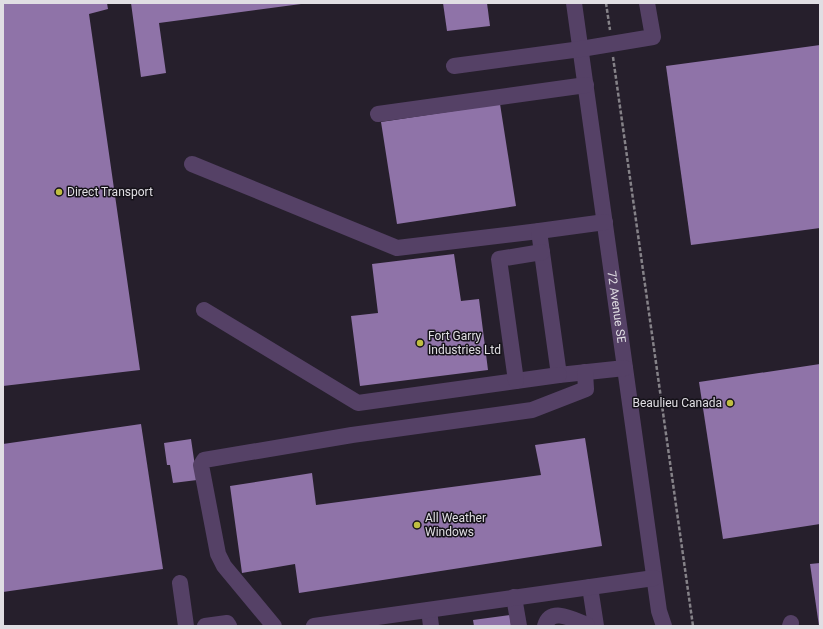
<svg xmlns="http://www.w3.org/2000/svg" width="823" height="629" font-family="Roboto,sans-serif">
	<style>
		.built { fill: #261f2c }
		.building { fill: #8f73a8 }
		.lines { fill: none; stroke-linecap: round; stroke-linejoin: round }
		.path { stroke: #858288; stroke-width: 2.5; stroke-dasharray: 4 2; stroke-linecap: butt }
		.minor { stroke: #554166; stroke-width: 16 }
		.poi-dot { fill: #bfbe41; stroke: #151219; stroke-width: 1.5 }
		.labels { text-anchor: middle; stroke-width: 3; stroke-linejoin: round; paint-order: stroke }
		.poi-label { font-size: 12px; fill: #e0dee3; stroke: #151219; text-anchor: start }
		.street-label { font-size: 12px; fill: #e0dee3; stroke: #151219 }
	</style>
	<rect width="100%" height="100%" fill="#1f1b22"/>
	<rect class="built" x="3" y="3" width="817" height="623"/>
	<g class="building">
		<path d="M3 3H107L108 9 89 14 140 370 3 386Z"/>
		<path d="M131 3H301V4L159 23 166 73 141 77Z"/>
		<path d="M443 3H487L490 26 447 31Z"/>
		<path d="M820 45V228L691 245 666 66Z"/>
		<path d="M500 104 516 206 397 224 381 122Z"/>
		<path d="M454 254 461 301 479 299 488 370 360 386 351 316 378 313 372 264Z"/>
		<path d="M820 364V524L723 539 699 382Z"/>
		<path d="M141 424 163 569 3 592V444Z"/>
		<path d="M585 438 602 546 299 593 295 564 242 573 230 486 312 473 316 505 541 475 535 445Z"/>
		<path d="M191 439 197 480 173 483 170 465H167L164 443Z"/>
		<path d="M820 563V626H819L810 564Z"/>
		<path d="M510 615 511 626H474L473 620Z"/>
	</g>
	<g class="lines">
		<g class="path">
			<path d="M606 3 610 30"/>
			<path d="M613 57 693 626"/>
		</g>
		<g class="minor">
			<path id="s1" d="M574 3 659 611 664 626"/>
			<path d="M454 66 581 49 653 37 647 3"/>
			<path d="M378 114 586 85"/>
			<path d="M192 164 397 248 539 231"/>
			<path d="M605 222 539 231 559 375 625 368"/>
			<path d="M204 310 358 403 559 375"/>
			<path d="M516 381 499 259 542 252"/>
			<path d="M180 583 186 626"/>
			<path d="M590 587 596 626"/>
			<path d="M514 597 519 626"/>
			<path d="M429 610 431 626"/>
			<path d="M205 626 227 623 229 626"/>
			<path d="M274 626 224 566 218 554 201 465 204 460 352 435 532 410 586 389 585 372"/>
			<path d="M314 626 654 578"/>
			<path d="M545 626C551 606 574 620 587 625"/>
			<path d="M790 626 791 623"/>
		</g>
	</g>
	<g class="poi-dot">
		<circle cx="59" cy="192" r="4"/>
		<circle cx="420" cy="343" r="4"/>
		<circle cx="730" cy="403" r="4"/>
		<circle cx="417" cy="525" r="4"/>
	</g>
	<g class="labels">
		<g class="poi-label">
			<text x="67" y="196">Direct Transport</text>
			<text x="428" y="340">Fort Garry<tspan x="428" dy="14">Industries Ltd</tspan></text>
			<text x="722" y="407" text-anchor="end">Beaulieu Canada</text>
			<text x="425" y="522">All Weather<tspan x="425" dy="14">Windows</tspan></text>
		</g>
		<g class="street-label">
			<text dy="4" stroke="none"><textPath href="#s1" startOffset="307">72 Avenue SE</textPath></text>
		</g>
	</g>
	<rect width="823" height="629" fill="none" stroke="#e0dee3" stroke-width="8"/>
</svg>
